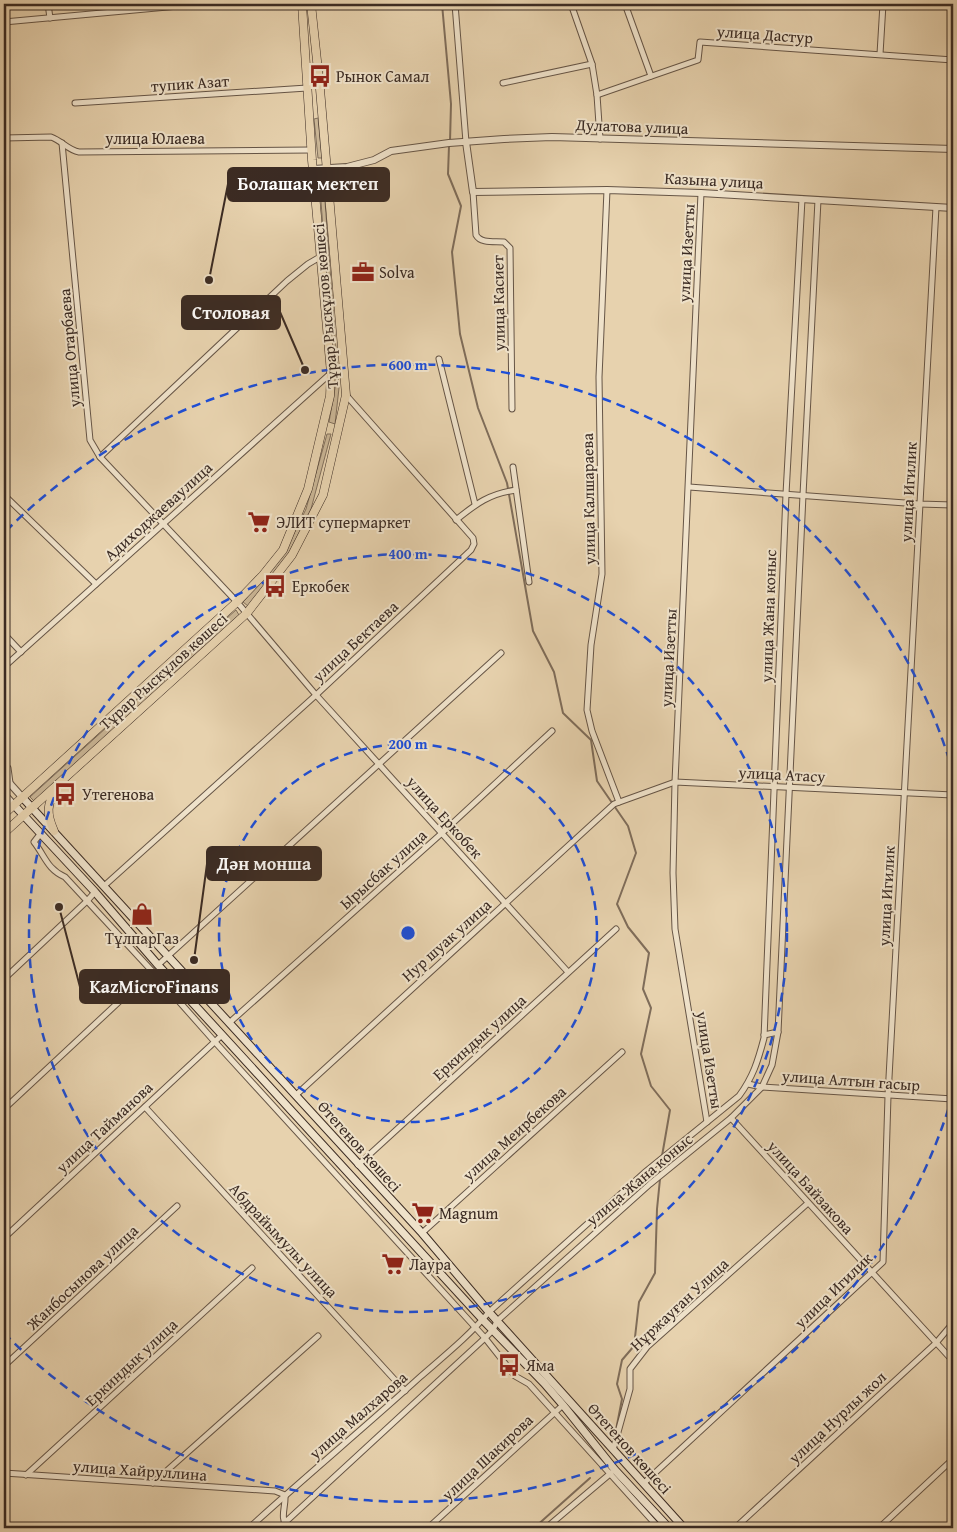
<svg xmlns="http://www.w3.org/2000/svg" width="957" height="1532" font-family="'Gentium Book Plus',serif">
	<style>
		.green { fill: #cab696; stroke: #82705c }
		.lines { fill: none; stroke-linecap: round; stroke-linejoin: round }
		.stream { stroke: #7f6d5a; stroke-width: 2 }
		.minor-casing { stroke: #665546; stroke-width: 7 }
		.tertiary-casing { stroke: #665546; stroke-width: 8 }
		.secondary-casing { stroke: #3b2b23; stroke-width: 9 }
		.primary-casing { stroke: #3b2b23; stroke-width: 9 }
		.minor { stroke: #efe2ca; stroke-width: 5 }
		.tertiary { stroke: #efe2ca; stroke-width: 6 }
		.secondary { stroke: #efe2ca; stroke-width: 7 }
		.primary { stroke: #e7d2ae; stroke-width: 8 }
		.ring { fill: none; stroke: #1d4ed8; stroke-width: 2.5; stroke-dasharray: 9 6 }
		.labels { text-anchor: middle; stroke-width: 4; stroke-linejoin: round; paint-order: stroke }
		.street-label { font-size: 16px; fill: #3b2b23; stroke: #efe2ca }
		.poi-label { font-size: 16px; fill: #3b2b23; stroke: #efe2ca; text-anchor: start }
		.centre { fill: #1d4ed8; stroke: #efe2ca; stroke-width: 2.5 }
		.ring-label { font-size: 15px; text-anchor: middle; font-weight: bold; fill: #1d4ed8; stroke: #efe2ca; stroke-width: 4; stroke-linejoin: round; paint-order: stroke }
		.leader { fill: none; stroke: #3b2b23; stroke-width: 2 }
		.callout-dot { fill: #3b2b23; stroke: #efe2ca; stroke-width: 2 }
		.callout { fill: #3b2b23; stroke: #3b2b23; stroke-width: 2 }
		.callout-label { font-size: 18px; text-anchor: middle; font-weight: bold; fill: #fff }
	</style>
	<rect width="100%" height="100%" fill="#e7d2ae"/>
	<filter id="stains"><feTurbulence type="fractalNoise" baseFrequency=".004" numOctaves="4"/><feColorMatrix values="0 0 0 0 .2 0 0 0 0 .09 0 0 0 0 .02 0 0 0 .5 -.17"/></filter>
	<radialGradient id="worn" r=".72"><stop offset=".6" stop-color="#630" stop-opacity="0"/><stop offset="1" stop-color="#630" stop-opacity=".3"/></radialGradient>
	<g class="green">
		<path d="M318 118 322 158H318L314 119Z"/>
		<path d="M319 175H323L339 388 335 424 329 422 335 388Z"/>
		<path d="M327 434H331L311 509 289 553 248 606 243 602 286 550 306 509Z"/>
		<path d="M236 610 239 615 173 674 169 670Z"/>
		<path d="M161 678 166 682 34 801 30 797Z"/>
	</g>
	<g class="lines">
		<g class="stream">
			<path d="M442 4 451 104 450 141"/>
			<path d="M449 146 448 174 461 206 452 252 460 334 478 408 507 483 533 631 554 672 563 713 591 740 597 781 628 826 636 853 617 904 628 927 649 953 643 989 651 1008 641 1054 651 1086 670 1110 662 1156"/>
			<path d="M660 1174 661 1161"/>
			<path d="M616 1430 622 1399 617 1384 622 1360 634 1346 639 1302 655 1273 657 1209 660 1179"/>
			<path d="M534 1528 590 1478"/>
		</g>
		<defs>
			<g id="minor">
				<path d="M48 4 50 18"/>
				<path d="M455 4 466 142"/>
				<path d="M571 4 592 64 597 95 600 139"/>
				<path d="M625 4 651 76"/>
				<path d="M4 22 200 4"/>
				<path d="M880 54 883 4"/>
				<path d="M503 83 592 64"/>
				<path d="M597 95 698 60 700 42 953 60"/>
				<path d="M75 103 307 88"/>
				<path d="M4 138 51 137C62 141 68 150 79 152L311 150"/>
				<path d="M62 143 90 440 100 457 237 602 316 695 568 972"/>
				<path d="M607 190 599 377 602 574 591 645 587 710 592 731 619 802"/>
				<path d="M473 192 476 235C481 244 495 241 504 242L510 248 512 409"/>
				<path d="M701 193 675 782 673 873 675 929 707 1122"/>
				<path d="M439 359 475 504"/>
				<path d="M100 457 287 281 308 264 320 257"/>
				<path d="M513 467 529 582"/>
				<path d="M689 487 919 504 953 505"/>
				<path d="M4 495 96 584"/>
				<path d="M456 520C477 503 489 494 516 490"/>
				<path d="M4 634 21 652"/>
				<path d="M4 667C112 569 221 471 331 373"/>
				<path d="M4 763 8 768 10 783"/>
				<path d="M41 833 34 842C45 856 47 869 65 877L152 971 215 1042 485 1338 515 1376 529 1384 659 1528"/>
				<path d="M104 886 316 695 471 550 474 544 473 538 346 395"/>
				<path d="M158 965 501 653"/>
				<path d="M4 979 87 901 95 892"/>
				<path d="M229 1023 442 833 552 731"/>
				<path d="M764 1035 778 1032"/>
				<path d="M748 1084 762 1087 953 1099"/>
				<path d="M296 1095 614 804 675 782 953 795"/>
				<path d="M145 1107 405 1391"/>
				<path d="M4 1109 152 971"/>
				<path d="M731 1118 953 1361"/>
				<path d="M358 1165 616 929"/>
				<path d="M422 1233 622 1052"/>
				<path d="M4 1238 222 1035"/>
				<path d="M4 1366 177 1206"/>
				<path d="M613 1450 630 1389V1369L647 1347 808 1203"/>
				<path d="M4 1473 275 1491 285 1495C286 1507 279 1518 288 1528"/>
				<path d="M26 1475 252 1268"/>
				<path d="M153 1483 318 1336"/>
				<path d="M644 1483 883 1262 888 1096 936 207"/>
				<path d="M249 1528C305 1477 364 1428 420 1377 444 1356 469 1336 489 1312L644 1173 739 1096C753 1077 758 1061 764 1038L786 494 802 199"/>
				<path d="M279 1528 485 1338 493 1330 497 1321 650 1184 731 1118 762 1087 772 1065 778 1032 803 495 818 200"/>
				<path d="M428 1528 563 1405"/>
				<path d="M546 1528 611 1473"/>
				<path d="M735 1528 936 1343 953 1323"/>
				<path d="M879 1528 953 1459"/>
			</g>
			<g id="tertiary">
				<path d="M466 142 473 192 607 190 701 193 953 208"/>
				<path d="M313 169 347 167 374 160 391 151 449 143 504 139 552 137 953 149"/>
				<path d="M4 777 22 797"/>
				<path d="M4 794 14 805"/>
			</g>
			<g id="secondary">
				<path d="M22 797 422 1233 489 1312 684 1528"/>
				<path d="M14 805 95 892 158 965 483 1320 544 1383 563 1405 615 1470 669 1528"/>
			</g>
			<g id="primary">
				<path d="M4 814 237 602 263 575 283 550 308 489 330 396 331 373 312 160 302 4"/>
				<path d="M54 831C46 813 47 805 56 788"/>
				<path d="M4 833 247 613 292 555 323 495 346 395 320 89 311 4"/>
			</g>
		</defs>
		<use href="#minor" class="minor-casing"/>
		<use href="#tertiary" class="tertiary-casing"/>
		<use href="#secondary" class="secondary-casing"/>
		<use href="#primary" class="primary-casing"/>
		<use href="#minor" class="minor"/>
		<use href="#tertiary" class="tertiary"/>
		<use href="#secondary" class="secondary"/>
		<use href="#primary" class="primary"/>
	</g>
	<g class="ring">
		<circle cx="408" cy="933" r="189"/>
		<circle cx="408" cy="933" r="379"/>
		<path d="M953 1094A568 568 0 0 1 6 1335M6 531A568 568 0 0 1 953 772"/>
	</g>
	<defs>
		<symbol id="bus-bare" viewBox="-9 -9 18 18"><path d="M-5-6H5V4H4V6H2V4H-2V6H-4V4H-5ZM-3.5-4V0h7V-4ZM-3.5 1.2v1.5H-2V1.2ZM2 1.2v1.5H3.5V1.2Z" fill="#8f2418" stroke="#efe2ca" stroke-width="2.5" paint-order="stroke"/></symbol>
		<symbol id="office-bare" viewBox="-9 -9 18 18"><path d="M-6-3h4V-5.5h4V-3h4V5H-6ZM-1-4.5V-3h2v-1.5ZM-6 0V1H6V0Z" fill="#8f2418" stroke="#efe2ca" stroke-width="2.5" paint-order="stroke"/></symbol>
		<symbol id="supermarket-bare" viewBox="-9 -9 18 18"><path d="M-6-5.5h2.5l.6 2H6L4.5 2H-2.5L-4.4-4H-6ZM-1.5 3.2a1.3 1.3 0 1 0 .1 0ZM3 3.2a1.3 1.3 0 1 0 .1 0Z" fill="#8f2418" stroke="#efe2ca" stroke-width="2.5" paint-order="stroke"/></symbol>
		<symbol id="shop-bare" viewBox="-9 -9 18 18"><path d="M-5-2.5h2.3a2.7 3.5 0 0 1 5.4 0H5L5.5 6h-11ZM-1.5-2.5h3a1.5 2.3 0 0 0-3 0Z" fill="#8f2418" stroke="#efe2ca" stroke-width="2.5" paint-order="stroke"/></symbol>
	</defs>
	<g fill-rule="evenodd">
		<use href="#bus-bare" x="304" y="60" width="32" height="32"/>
		<use href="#office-bare" x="347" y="256" width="32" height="32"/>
		<use href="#supermarket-bare" x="243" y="506" width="32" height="32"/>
		<use href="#bus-bare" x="259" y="570" width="32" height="32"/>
		<use href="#bus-bare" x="49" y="778" width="32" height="32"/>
		<use href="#shop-bare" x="126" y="898" width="32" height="32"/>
		<use href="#supermarket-bare" x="407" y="1197" width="32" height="32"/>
		<use href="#supermarket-bare" x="377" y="1248" width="32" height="32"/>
		<use href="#bus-bare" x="493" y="1349" width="32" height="32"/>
	</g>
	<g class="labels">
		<g class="street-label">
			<text transform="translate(765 34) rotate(4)" y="6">улица Дастур</text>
			<text transform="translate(190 83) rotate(-4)" y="6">тупик Азат</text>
			<text transform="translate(632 126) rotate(2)" y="6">Дулатова улица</text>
			<text x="155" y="144">улица Юлаева</text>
			<text transform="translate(714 180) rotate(3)" y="6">Казына улица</text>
			<text transform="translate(686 253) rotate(-87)" y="6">улица Изетты</text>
			<text transform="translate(498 303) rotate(-91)" y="6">улица Касиет</text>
			<text transform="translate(325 306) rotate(-95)" y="6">Тұрар Рыскұлов көшесі</text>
			<text transform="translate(69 348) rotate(-95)" y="6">улица Отарбаева</text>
			<text transform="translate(908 492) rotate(-87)" y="6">улица Игилик</text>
			<text transform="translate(588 499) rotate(-91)" y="6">улица Калшараева</text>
			<text transform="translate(158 511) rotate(-42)" y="6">Адиходжаеваулица</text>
			<text transform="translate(768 616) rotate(-88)" y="6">улица Жана коныс</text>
			<text transform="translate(355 641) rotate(-43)" y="6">улица Бектаева</text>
			<text transform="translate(668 658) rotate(-87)" y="6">улица Изетты</text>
			<text transform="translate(163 671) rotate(-42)" y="6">Тұрар Рыскұлов көшесі</text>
			<text transform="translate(782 774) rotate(3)" y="6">улица Атасу</text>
			<text transform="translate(445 817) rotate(48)" y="6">улица Еркобек</text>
			<text transform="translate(383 869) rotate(-42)" y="6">Ырысбак улица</text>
			<text transform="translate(886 896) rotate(-87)" y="6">улица Игилик</text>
			<text transform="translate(446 940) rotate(-42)" y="6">Нур шуак улица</text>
			<text transform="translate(479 1037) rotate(-42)" y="6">Еркиндык улица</text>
			<text transform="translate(710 1060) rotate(81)" y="6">улица Изетты</text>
			<text transform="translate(851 1080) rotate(4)" y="6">улица Алтын гасыр</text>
			<text transform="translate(104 1127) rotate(-43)" y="6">улица Тайманова</text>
			<text transform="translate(514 1133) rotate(-42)" y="6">улица Меирбекова</text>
			<text transform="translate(360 1146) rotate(48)" y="6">Өтегенов көшесі</text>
			<text transform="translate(639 1179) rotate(-40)" y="6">улица Жана коныс</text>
			<text transform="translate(811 1187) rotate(48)" y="6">улица Байзакова</text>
			<text transform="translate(284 1240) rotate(47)" y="6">Абдрайымулы улица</text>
			<text transform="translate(82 1277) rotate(-43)" y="6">Жанбосынова улица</text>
			<text transform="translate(833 1290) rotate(-44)" y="6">улица Игилик</text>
			<text transform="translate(679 1304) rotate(-43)" y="6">Нұржауған Улица</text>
			<text transform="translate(131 1362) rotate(-43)" y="6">Еркиндык улица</text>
			<text transform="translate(358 1415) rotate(-41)" y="6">улица Малхарова</text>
			<text transform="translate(837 1417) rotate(-43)" y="6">улица Нурлы жол</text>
			<text transform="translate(630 1448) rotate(48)" y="6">Өтегенов көшесі</text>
			<text transform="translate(487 1457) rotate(-43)" y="6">улица Шакирова</text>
			<text transform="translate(140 1470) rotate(4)" y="6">улица Хайруллина</text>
		</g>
		<g class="poi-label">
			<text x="336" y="82">Рынок Самал</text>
			<text x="379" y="278">Solva</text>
			<text x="276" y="528">ЭЛИТ супермаркет</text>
			<text x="292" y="592">Еркобек</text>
			<text x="82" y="800">Утегенова</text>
			<text x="142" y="944" text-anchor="middle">ТұлпарГаз</text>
			<text x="439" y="1219">Magnum</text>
			<text x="409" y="1270">Лаура</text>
			<text x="526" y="1371">Яма</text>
		</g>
	</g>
	<circle cx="408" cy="933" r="8" class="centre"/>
	<g class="ring-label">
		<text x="408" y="370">600 m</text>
		<text x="408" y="559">400 m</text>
		<text x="408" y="749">200 m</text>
	</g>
	<path class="leader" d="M209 280L228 184M305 370L280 312M194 960L207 864M59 907L80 987"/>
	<g class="callout-dot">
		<circle cx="209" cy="280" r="5"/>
		<circle cx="305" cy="370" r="5"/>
		<circle cx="194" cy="960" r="5"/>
		<circle cx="59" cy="907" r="5"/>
	</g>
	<g class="callout">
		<rect x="228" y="168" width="161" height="33" rx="5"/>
		<rect x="182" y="296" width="98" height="33" rx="5"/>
		<rect x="207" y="847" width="114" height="33" rx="5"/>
		<rect x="80" y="970" width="149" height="33" rx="5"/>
	</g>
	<g class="callout-label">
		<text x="308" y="190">Болашақ мектеп</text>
		<text x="231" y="319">Столовая</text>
		<text x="264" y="870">Дән монша</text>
		<text x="154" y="993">KazMicroFinans</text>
	</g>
	<rect width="957" height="1532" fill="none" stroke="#e7d2ae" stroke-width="20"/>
	<rect x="5" y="5" width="947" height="1522" fill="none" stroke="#3b2b23" stroke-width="2.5"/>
	<rect x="10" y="10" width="937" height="1512" fill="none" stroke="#3b2b23"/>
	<rect width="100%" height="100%" filter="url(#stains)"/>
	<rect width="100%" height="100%" fill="url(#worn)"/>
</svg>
